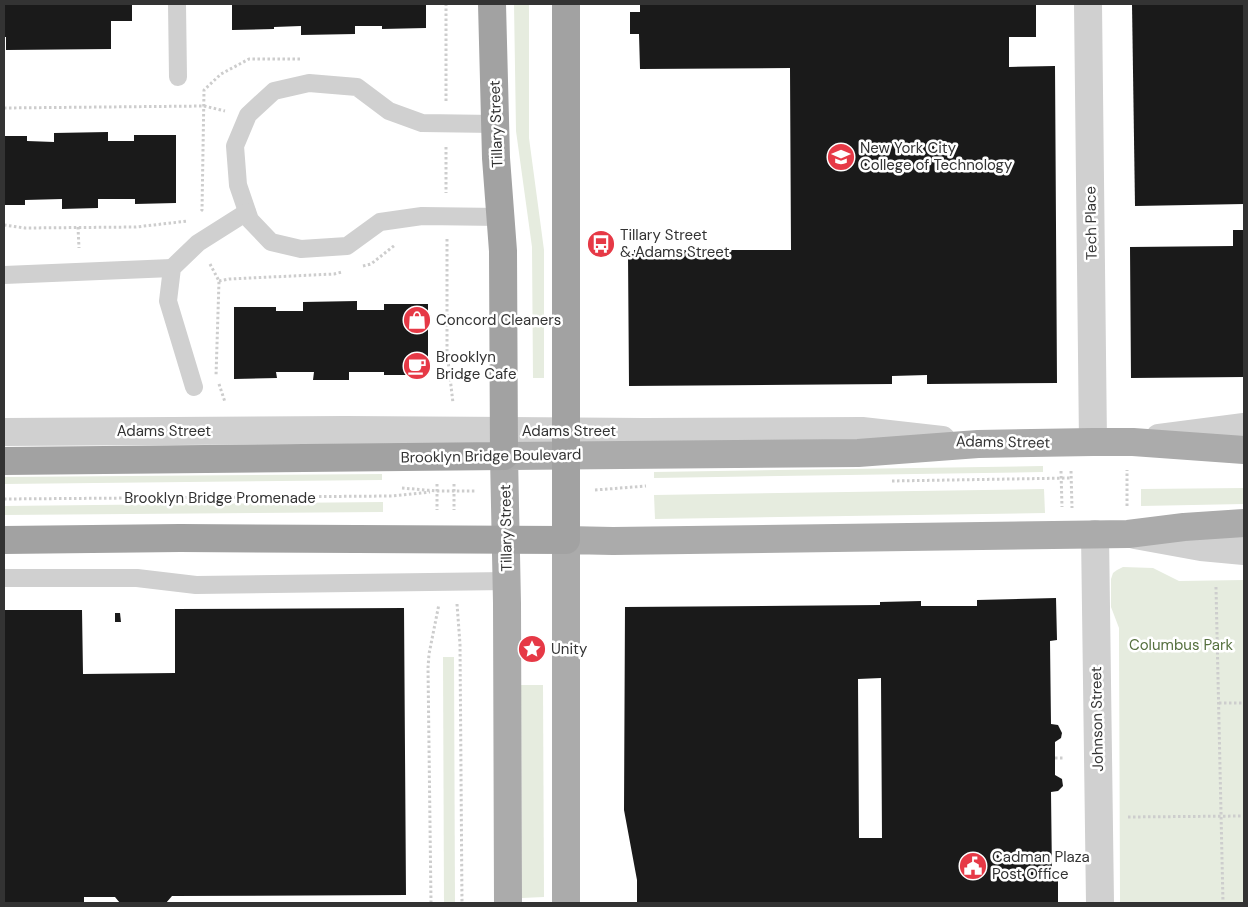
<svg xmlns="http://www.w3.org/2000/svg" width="1248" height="907" font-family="'DM Sans',sans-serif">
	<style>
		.green { fill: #e6ecdf }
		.building { fill: #1a1a1a; fill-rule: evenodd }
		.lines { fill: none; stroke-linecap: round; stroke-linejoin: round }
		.path { stroke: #cdcdcd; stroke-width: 3; stroke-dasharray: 2.5 2.5; stroke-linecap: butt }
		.service { stroke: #d0d0d0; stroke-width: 18 }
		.minor { stroke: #d0d0d0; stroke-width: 28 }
		.primary { stroke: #ababab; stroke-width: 28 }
		.trunk { stroke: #a2a2a2; stroke-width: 28 }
		.labels { text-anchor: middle; stroke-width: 5; stroke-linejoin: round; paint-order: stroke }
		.street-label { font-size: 15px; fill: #333; stroke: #fff }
		.poi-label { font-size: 15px; fill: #333; stroke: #fff; text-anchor: start }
		.park-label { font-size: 15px; fill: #56703f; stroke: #fff }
	</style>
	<rect width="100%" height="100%" fill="#fff"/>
	<g class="green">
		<path d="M514 4H529V138L544 250V378H533L532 247 516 131Z"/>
		<path d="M1043 466V472L654 478V472Z"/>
		<path d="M382 474V480L4 484V477Z"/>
		<path d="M1244 488V504L1141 506V489Z"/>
		<path d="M1044 489 1045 513 655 519 654 495Z"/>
		<path d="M383 502V512L4 515V506Z"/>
		<path d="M1123 567 1153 568 1179 581 1244 580V903H1120L1119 628 1111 607V579L1113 573 1117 570Z"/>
		<path d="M443 657H454L455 903H444Z"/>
		<path d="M521 685H543L544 897 522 898Z"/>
	</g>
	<g class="building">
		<path d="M4 4H132V21H111V49L6 50V37H4Z"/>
		<path d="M232 4H426V28L382 29V26H355V34L301 35V26L274 27V29L232 30Z"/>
		<path d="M640 4H1036V37H1009V67L1055 66 1057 383 927 384V375L892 376V384L629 386 628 254H634V250H791L790 68 640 69 639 34H630V12H640Z"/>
		<path d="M1132 4H1244V204L1135 206Z"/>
		<path d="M108 132V141H134V135H176V203L135 204V199H98V208L62 209V199L25 200V205H4V136H27V141L54 142V133Z"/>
		<path d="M1233 230H1244V377L1131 378 1130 247 1233 246Z"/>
		<path d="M357 301V310H384V304H428V375H384V372H349V380H313L314 372H276L277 378 234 379V307H276V311H303V302Z"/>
		<path d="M1056 598 1057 640 1050 641 1051 724 1058 725 1062 733 1061 738 1055 742V775L1062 779 1063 786 1058 791 1051 792 1052 876H1058V903H637V880L624 810 625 607 880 605V602L921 601V606H977V600ZM881 678 882 838H859L858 679Z"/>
		<path d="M404 608 406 895 172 896 166 903H120L115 897H84V903H4V610H82L83 674 175 673V609Z"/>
		<path d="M115 613H120L121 622H115Z"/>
	</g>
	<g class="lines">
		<g class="path">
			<path d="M446 101V4"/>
			<path d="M4 108 204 106 225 111"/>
			<path d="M446 147V193"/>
			<path d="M201 211 202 210 204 90 221 74 249 59H301"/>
			<path d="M4 225 25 228 136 227 188 221"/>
			<path d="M78 227 79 248"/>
			<path d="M447 239V352L453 403"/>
			<path d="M210 264 219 281 216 376"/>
			<path d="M363 266 371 264 395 245"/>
			<path d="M219 281 229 279 334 274 342 272"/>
			<path d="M219 384 225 402"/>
			<path d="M1061 471 1062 507"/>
			<path d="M1071 471 1072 508"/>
			<path d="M892 481 1071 478"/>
			<path d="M437 484V510"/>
			<path d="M454 484V510"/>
			<path d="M402 488 437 491H476"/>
			<path d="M595 490 646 486"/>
			<path d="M4 499 392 496 430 492"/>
			<path d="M1127 506V470"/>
			<path d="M1216 587 1223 903"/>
			<path d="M457 604 460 644 462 903"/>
			<path d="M1219 703H1244"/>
			<path d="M1055 758H1064"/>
			<path d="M1128 817 1244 816"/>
			<path d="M431 903 428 668 429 654 439 604"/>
		</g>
		<g class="service">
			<path d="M177 4 178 77"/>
			<path d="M495 124 422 123 389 111 357 87 309 83 274 91 248 115 235 146 238 185 250 220 271 242 301 249 347 246 380 222 422 216 501 217"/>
			<path d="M4 275 172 268"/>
			<path d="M194 387 168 301 172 268 198 243 247 212"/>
			<path d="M4 578H137L196 585 507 581"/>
		</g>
		<g class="minor">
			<path d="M1088 4 1093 442"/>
			<path d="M4 432 345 430 644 432 862 431 942 440"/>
			<path d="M1159 438 1244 427"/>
			<path d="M1095 534 1100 903"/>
			<path d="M1135 535 1201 547 1244 551"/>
		</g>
		<g class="primary">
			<path d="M508 903 507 603 504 456 858 453 978 444 1093 442H1133L1244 450"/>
			<path d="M566 903V540L613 541 1128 534 1184 527 1244 523"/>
		</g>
		<g class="trunk">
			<path d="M4 461 504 456 503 251 496 158 492 4"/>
			<path d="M4 540 180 538 566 540V4"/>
		</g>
	</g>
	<defs>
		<symbol id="university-disc" viewBox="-11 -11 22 22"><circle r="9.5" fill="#e63946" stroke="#fff"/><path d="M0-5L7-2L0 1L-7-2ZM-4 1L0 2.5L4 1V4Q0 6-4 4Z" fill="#fff"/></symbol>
		<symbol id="bus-disc" viewBox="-11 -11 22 22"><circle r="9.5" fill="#e63946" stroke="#fff"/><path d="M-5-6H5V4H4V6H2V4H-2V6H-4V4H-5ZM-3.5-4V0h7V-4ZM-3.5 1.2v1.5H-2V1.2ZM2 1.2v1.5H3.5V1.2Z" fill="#fff"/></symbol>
		<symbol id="shop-disc" viewBox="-11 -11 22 22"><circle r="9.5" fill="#e63946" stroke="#fff"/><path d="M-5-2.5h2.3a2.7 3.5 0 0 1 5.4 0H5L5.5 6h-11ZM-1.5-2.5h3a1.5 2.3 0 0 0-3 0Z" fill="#fff"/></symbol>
		<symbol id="cafe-disc" viewBox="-11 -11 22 22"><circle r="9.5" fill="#e63946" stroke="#fff"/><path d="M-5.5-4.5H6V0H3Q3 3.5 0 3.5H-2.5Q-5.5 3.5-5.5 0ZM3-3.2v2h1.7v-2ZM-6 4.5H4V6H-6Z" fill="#fff"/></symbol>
		<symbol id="sight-disc" viewBox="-11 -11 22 22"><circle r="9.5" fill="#e63946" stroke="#fff"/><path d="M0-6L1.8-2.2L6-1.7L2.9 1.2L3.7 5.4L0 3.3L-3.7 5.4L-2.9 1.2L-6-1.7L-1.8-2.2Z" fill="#fff"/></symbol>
		<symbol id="civic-disc" viewBox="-11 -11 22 22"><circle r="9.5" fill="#e63946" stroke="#fff"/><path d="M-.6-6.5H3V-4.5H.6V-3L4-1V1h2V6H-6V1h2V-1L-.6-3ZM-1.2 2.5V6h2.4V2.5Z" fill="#fff"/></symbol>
	</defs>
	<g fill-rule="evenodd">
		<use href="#university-disc" x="825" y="141" width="32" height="32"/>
		<use href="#bus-disc" x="585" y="228" width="32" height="32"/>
		<use href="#shop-disc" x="401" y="304" width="32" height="32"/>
		<use href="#cafe-disc" x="401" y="350" width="32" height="32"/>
		<use href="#sight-disc" x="516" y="633" width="32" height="32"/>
		<use href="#civic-disc" x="957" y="850" width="32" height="32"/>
	</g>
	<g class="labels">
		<g class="street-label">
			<text transform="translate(496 124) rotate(-92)" y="5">Tillary Street</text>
			<text transform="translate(1091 223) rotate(-91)" y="5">Tech Place</text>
			<text x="164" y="436">Adams Street</text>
			<text x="569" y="436">Adams Street</text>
			<text transform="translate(1003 442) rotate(1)" y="5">Adams Street</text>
			<text transform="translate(491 456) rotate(-1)" y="5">Brooklyn Bridge Boulevard</text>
			<text x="220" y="503">Brooklyn Bridge Promenade</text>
			<text transform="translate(506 528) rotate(-91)" y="5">Tillary Street</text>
			<text transform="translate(1097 719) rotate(-91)" y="5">Johnson Street</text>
		</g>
		<g class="poi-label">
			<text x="860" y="153">New York City<tspan x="860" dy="17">College of Technology</tspan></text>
			<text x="620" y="240">Tillary Street<tspan x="620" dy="17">&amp; Adams Street</tspan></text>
			<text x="436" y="325">Concord Cleaners</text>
			<text x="436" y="362">Brooklyn<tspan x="436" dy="17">Bridge Cafe</tspan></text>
			<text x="551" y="654">Unity</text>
			<text x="992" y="862">Cadman Plaza<tspan x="992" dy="17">Post Office</tspan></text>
		</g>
		<g class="park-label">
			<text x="1181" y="650">Columbus Park</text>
		</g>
	</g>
	<rect width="1248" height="907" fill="none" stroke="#333333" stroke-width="10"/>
</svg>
